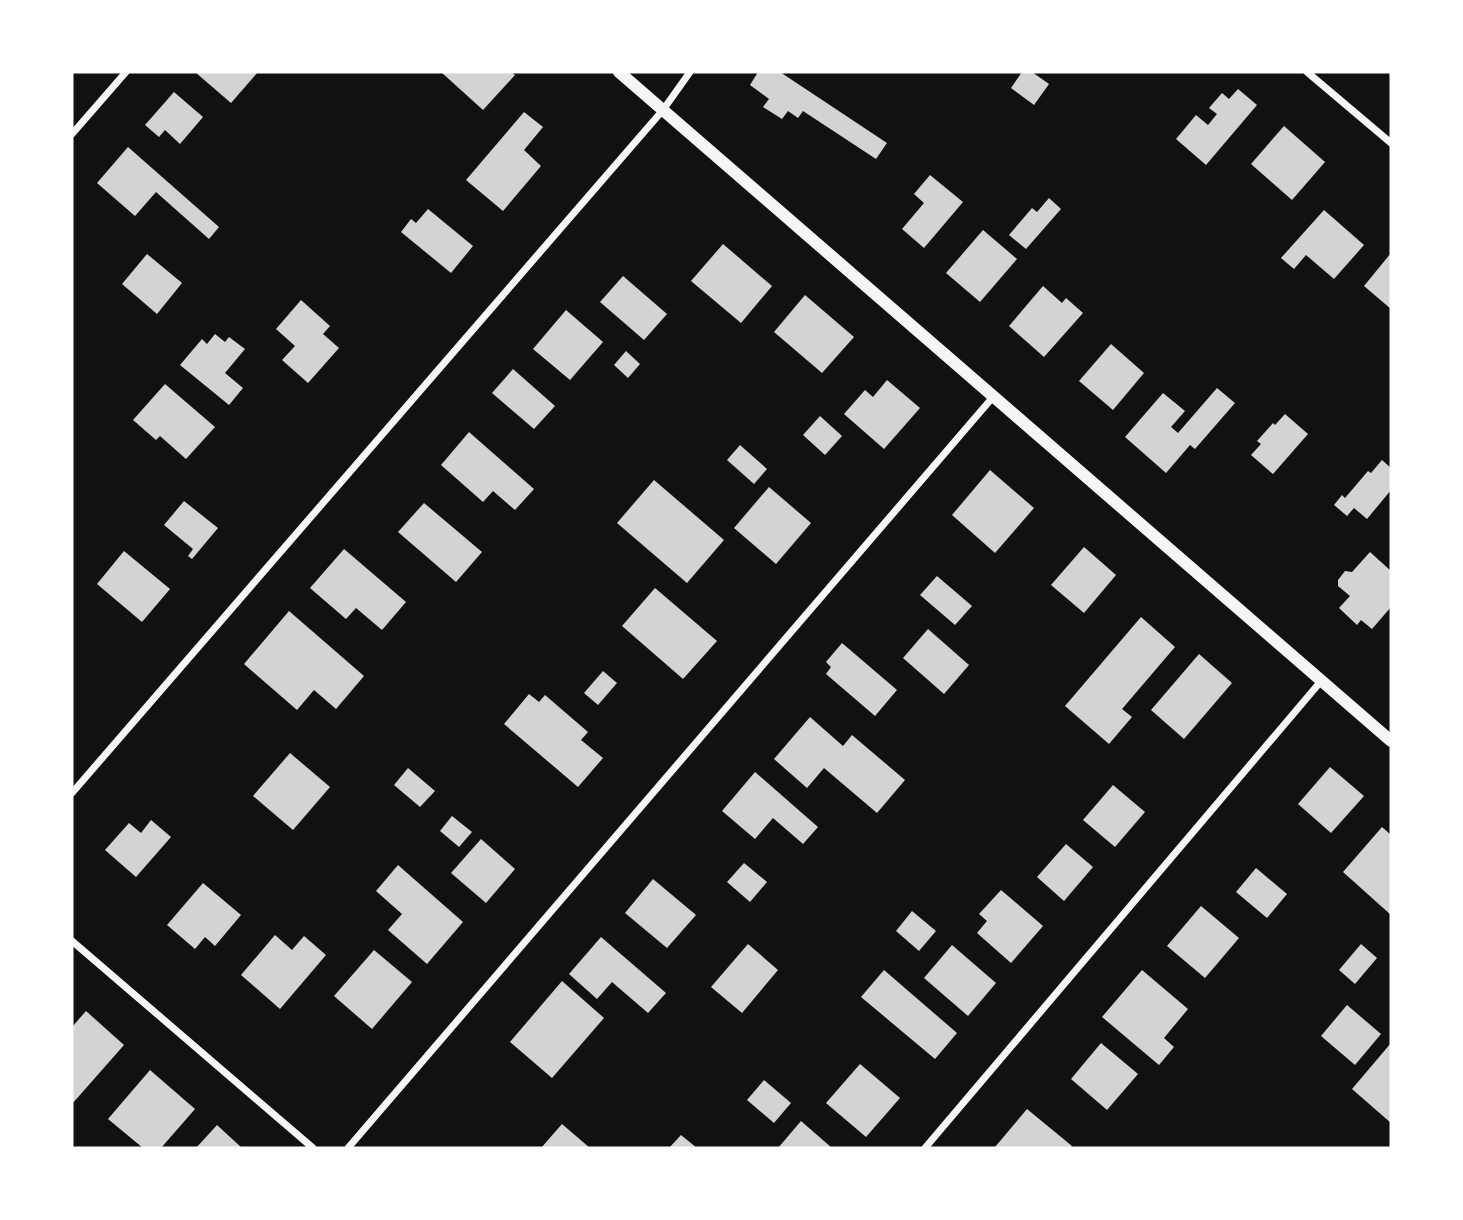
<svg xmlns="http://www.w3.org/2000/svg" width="1463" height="1220" font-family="'DM Sans',sans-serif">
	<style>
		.building { fill: #d3d3d3 }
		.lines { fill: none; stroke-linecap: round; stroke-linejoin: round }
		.minor { stroke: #f5f5f5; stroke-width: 7 }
		.tertiary { stroke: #f5f5f5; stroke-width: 12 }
	</style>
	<rect width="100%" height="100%" fill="#111"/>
	<g class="building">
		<path d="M195 72H258L231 103Z"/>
		<path d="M441 72H511L515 75 483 110Z"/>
		<path d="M758 72H780L887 143 876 159 803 111 798 118 788 111 782 119 763 107 769 99 750 85Z"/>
		<path d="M1022 72H1032L1049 84 1034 105 1011 88Z"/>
		<path d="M1238 89 1257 105 1206 165 1176 139 1196 115 1208 125 1217 114 1209 108 1222 93 1229 99Z"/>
		<path d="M174 92 203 117 180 144 165 130 159 137 145 125Z"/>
		<path d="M524 112 543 127 524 150 541 166 503 211 466 180Z"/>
		<path d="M1284 126 1325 162 1292 200 1251 164Z"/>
		<path d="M128 147 219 227 209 239 156 192 135 216 97 183Z"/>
		<path d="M930 175 963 202 924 248 902 229 924 203 914 194Z"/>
		<path d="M1049 198 1061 209 1026 249 1009 235 1032 208 1037 212Z"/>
		<path d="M428 209 473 246 451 273 401 232 411 219 416 223Z"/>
		<path d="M1324 210 1364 245 1334 279 1306 255 1294 269 1281 258Z"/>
		<path d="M983 230 1017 259 980 302 946 273Z"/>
		<path d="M723 244 772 286 741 323 691 281Z"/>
		<path d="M1391 253V309L1364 286Z"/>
		<path d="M147 254 182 283 157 314 122 284Z"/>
		<path d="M623 276 667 314 644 340 600 302Z"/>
		<path d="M1043 286 1062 303 1066 298 1083 313 1044 357 1009 326Z"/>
		<path d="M805 295 854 337 822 373 774 332Z"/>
		<path d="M301 300 330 326 323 334 339 348 308 383 282 360 295 346 276 329Z"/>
		<path d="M566 310 603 342 570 380 533 349Z"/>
		<path d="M215 334 225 342 229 337 245 349 225 373 243 388 229 405 180 365 202 339 207 344Z"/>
		<path d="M1111 344 1144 373 1113 410 1079 381Z"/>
		<path d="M626 351 640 364 628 378 614 365Z"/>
		<path d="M513 369 555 406 534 429 492 393Z"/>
		<path d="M887 380 920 408 884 449 844 414 865 390 873 397Z"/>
		<path d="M165 384 215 427 186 459 160 436 156 440 133 420Z"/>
		<path d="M1217 388 1235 403 1195 449 1190 445 1166 473 1125 437 1163 393 1185 411 1171 427 1178 433Z"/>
		<path d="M1285 414 1308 434 1273 474 1251 455 1261 444 1257 441 1273 423 1275 425Z"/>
		<path d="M820 416 842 436 825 455 803 435Z"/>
		<path d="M469 432 534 489 515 510 493 491 483 502 441 465Z"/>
		<path d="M740 445 767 469 754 484 727 460Z"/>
		<path d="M1382 460 1391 468V490L1367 519 1354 508 1347 516 1334 505 1342 495 1345 498 1368 471 1371 473Z"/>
		<path d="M990 470 1034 508 995 553 952 515Z"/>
		<path d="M654 480 724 540 687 583 617 523Z"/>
		<path d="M769 487 811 523 776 564 734 528Z"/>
		<path d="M184 501 218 528 192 559 188 556 193 549 164 525Z"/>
		<path d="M424 503 482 552 456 582 398 532Z"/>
		<path d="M1084 547 1116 575 1084 613 1051 585Z"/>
		<path d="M344 549 406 602 382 630 356 608 346 619 310 588Z"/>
		<path d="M124 551 170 589 142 622 97 584Z"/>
		<path d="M1370 552 1391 571V607L1372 629 1361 620 1357 625 1339 608 1350 596 1338 586V580L1345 571 1352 572Z"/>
		<path d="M937 576 972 606 955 625 920 595Z"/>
		<path d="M655 588 717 641 683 679 622 626Z"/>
		<path d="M289 611 364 676 336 709 314 690 297 710 244 664Z"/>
		<path d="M1141 617 1175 647 1122 709 1132 717 1109 744 1065 706Z"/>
		<path d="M928 629 969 665 944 694 903 658Z"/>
		<path d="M842 643 897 690 875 716 826 674 831 667 826 662Z"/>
		<path d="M1199 654 1232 683 1184 739 1151 710Z"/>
		<path d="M603 671 617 683 598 705 584 693Z"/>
		<path d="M529 694 539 702 545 695 588 732 581 740 603 758 578 787 504 724Z"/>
		<path d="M810 717 843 746 852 735 905 780 877 813 824 768 807 788 774 759Z"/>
		<path d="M290 753 330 787 293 830 253 796Z"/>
		<path d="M1330 767 1364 796 1331 833 1298 804Z"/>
		<path d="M408 768 435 791 420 807 394 785Z"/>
		<path d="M755 772 818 827 803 844 773 818 755 839 722 811Z"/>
		<path d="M1113 785 1145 812 1115 847 1083 820Z"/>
		<path d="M452 816 472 832 459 847 440 831Z"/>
		<path d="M151 820 171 837 136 877 105 850 129 823 141 833Z"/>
		<path d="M1382 827 1391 835V915L1343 872Z"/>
		<path d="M481 839 515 869 486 903 451 873Z"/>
		<path d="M1066 844 1093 867 1064 901 1037 877Z"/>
		<path d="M744 863 767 882 750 902 727 882Z"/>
		<path d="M398 865 463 922 427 964 388 930 402 914 376 891Z"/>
		<path d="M1256 868 1287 894 1267 918 1236 892Z"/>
		<path d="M653 879 696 915 667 948 625 913Z"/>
		<path d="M203 883 241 915 215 946 205 937 195 949 167 925Z"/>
		<path d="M1001 890 1043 926 1011 963 977 933 987 921 979 914Z"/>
		<path d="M1201 906 1239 938 1205 978 1167 946Z"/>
		<path d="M912 911 936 931 919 951 896 931Z"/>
		<path d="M275 935 292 950 304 936 326 955 280 1009 241 975Z"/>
		<path d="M601 937 666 993 648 1013 612 982 597 999 569 974Z"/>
		<path d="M748 944 778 970 742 1013 711 987Z"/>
		<path d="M1361 944 1377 958 1355 984 1339 970Z"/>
		<path d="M952 945 996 983 968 1016 924 978Z"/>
		<path d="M374 950 412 982 372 1029 334 996Z"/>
		<path d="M884 970 957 1033 935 1059 861 997Z"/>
		<path d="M1142 970 1188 1009 1164 1038 1174 1047 1159 1065 1102 1017Z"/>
		<path d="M562 981 604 1018 552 1078 510 1042Z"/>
		<path d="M1347 1005 1381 1034 1355 1065 1321 1036Z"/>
		<path d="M86 1011 124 1045 72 1104V1027Z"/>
		<path d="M1101 1043 1138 1074 1107 1110 1071 1079Z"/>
		<path d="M1391 1043V1123L1352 1089Z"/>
		<path d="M860 1064 900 1098 866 1137 826 1103Z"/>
		<path d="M150 1070 195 1109 161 1148H143L108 1119Z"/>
		<path d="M764 1080 791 1103 774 1123 747 1100Z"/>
		<path d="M1027 1109 1072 1146 1070 1148H996L995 1147Z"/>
		<path d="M801 1121 832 1148H778Z"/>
		<path d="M562 1124 590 1148H541Z"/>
		<path d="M217 1125 242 1148H196Z"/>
		<path d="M681 1135 697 1148H669Z"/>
	</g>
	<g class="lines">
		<g class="minor">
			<path d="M1307 72 1391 143"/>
			<path d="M72 134 126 72"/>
			<path d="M72 793 663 110 690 72"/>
			<path d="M72 941 313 1148"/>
			<path d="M348 1148 993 397"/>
			<path d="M925 1148 1322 680"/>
		</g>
		<path class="tertiary" d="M619 72 1391 741"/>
	</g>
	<rect width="1463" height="1220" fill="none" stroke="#ffffff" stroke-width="147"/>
</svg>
